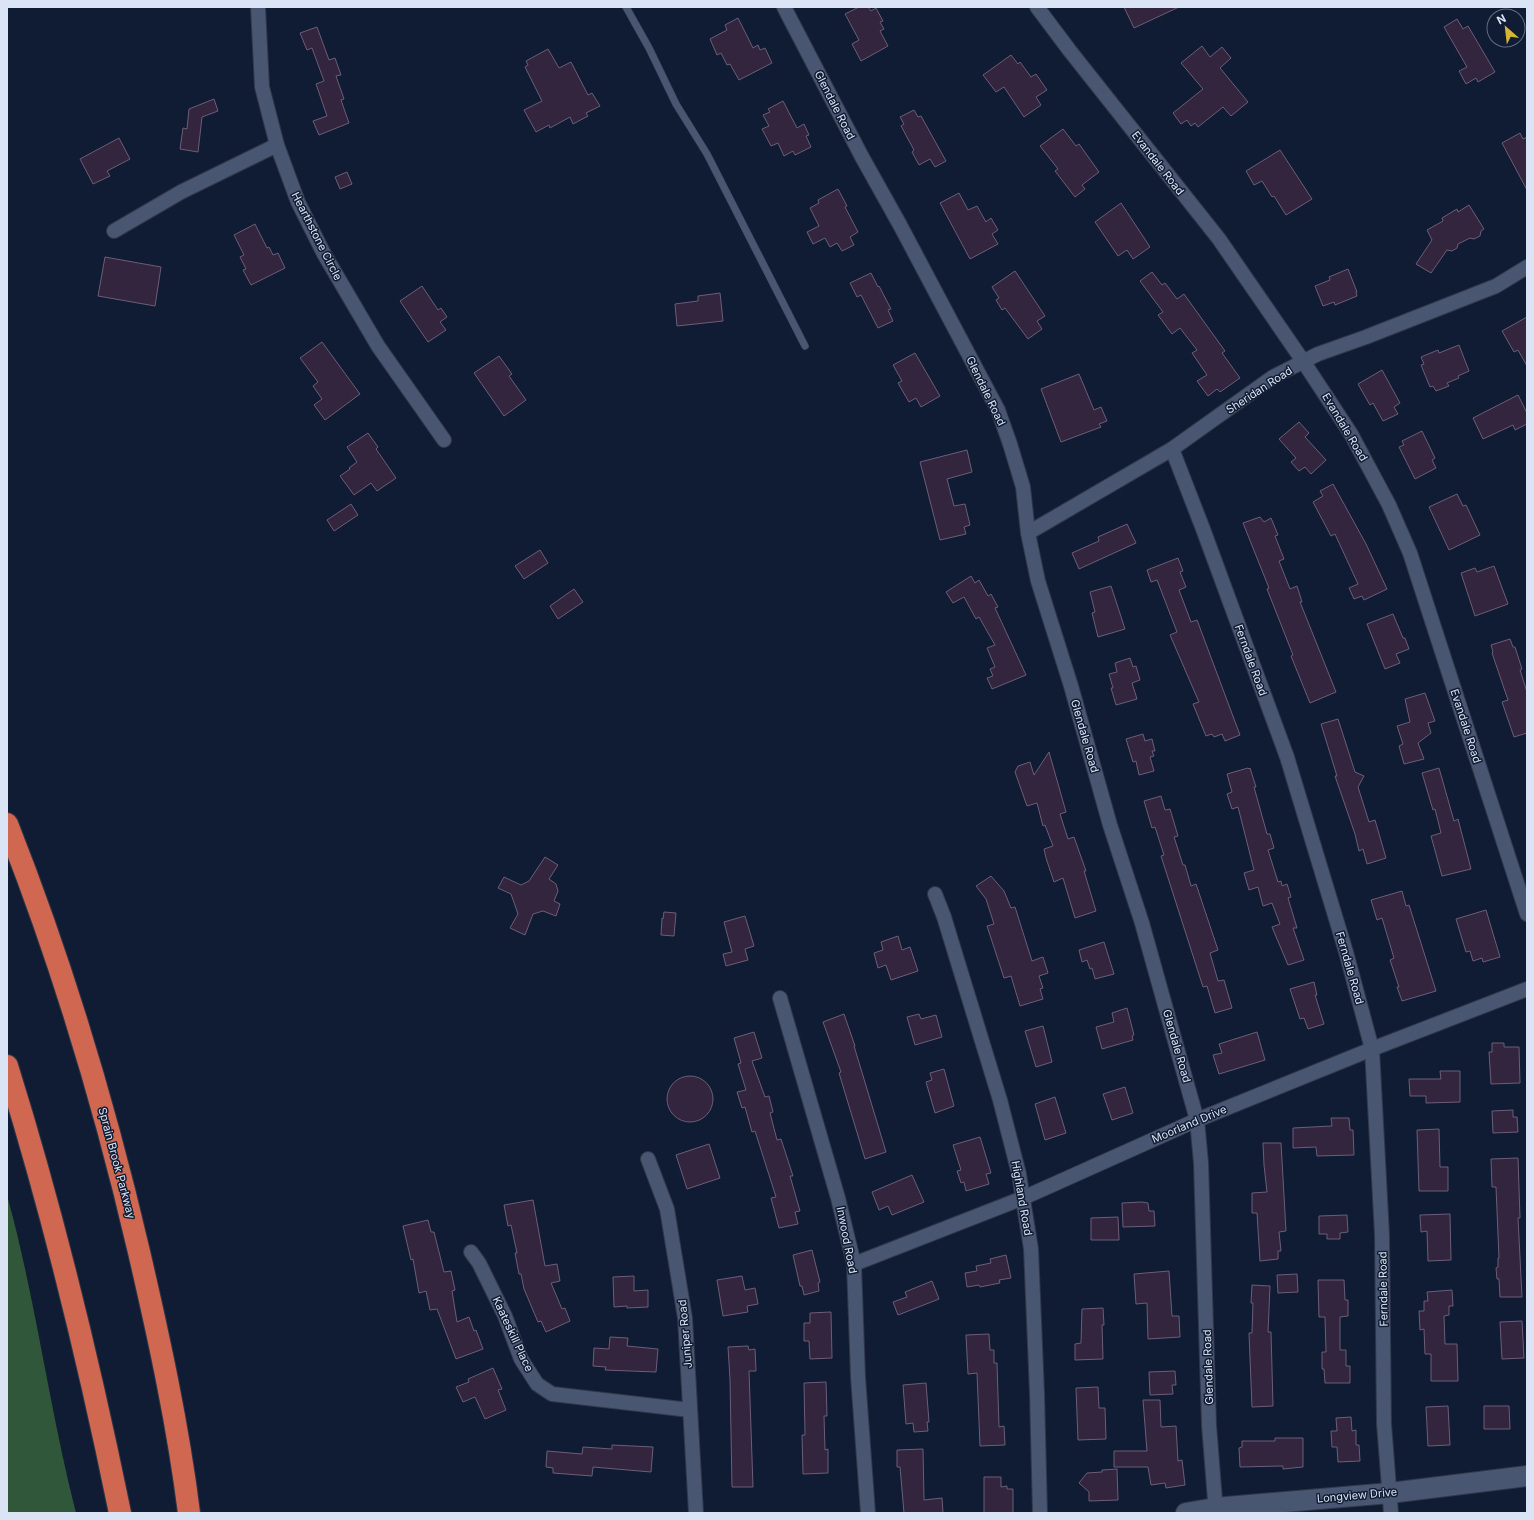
<svg xmlns="http://www.w3.org/2000/svg" width="1534" height="1520" font-family="Inter,sans-serif">
	<style>
		.forest { fill: #305739 }
		.building { fill: #33253e; stroke: #6c5d79 }
		.lines { fill: none; stroke-linecap: round; stroke-linejoin: round }
		.lane-casing { stroke: #31374a; stroke-width: 8 }
		.street-casing { stroke: #31374a; stroke-width: 16 }
		.secondary-casing { stroke: #31374a; stroke-width: 22 }
		.highway-casing { stroke: #31374a; stroke-width: 24 }
		.lane { stroke: #485671; stroke-width: 7 }
		.street { stroke: #485671; stroke-width: 14 }
		.secondary { stroke: #485671; stroke-width: 20 }
		.highway { stroke: #d06851; stroke-width: 22 }
		.labels { text-anchor: middle; stroke-width: 3; stroke-linejoin: round; paint-order: stroke }
		.street-label { font-size: 11px; fill: #dbe4f4; stroke: #101c33 }
	</style>
	<rect width="100%" height="100%" fill="#101c33"/>
	<path class="forest" d="M7 1195C36 1300 49 1408 76 1513H7Z"/>
	<g class="building">
		<path d="M859 7H868L871 11 876 8 883 21 880 22 884 29 880 31 888 46 861 61 852 44 859 40 845 14Z"/>
		<path d="M1124 7H1179L1134 28Z"/>
		<path d="M738 18 753 48 758 45 760 50 765 48 772 63 739 80 730 64 727 65 721 53 717 55 710 39 727 30 725 25Z"/>
		<path d="M1457 19 1463 29 1468 26 1495 72 1478 82 1476 78 1466 84 1459 71 1467 67 1444 27Z"/>
		<path d="M317 27 329 60 335 58 341 75 336 76 344 99 341 100 349 123 319 135 313 121 327 116 316 84 324 81 312 48 307 50 300 33Z"/>
		<path d="M1202 46 1210 57 1222 47 1231 58 1220 68 1248 102 1231 116 1223 107 1198 127 1195 123 1191 126 1187 120 1181 124 1173 113 1203 89 1181 63Z"/>
		<path d="M548 49 559 68 571 62 588 95 592 93 600 106 586 113 588 116 573 124 570 117 550 128 549 125 536 132 524 110 542 101 525 67 528 65 526 61Z"/>
		<path d="M1011 55 1018 64 1020 62 1031 77 1036 74 1047 90 1036 97 1041 105 1024 117 1004 87 996 92 983 75Z"/>
		<path d="M214 99 218 111 202 117 198 152 180 149 183 128 187 129 189 109Z"/>
		<path d="M783 101 797 128 804 124 809 135 806 136 811 147 795 155 793 151 784 156 778 143 771 146 762 129 769 126 763 115 770 112 768 109Z"/>
		<path d="M914 110 918 117 921 116 946 161 935 167 930 159 919 165 912 152 914 150 901 126 904 124 900 117Z"/>
		<path d="M1063 129 1076 146 1079 144 1099 172 1082 185 1085 189 1075 197 1055 171 1058 169 1040 146Z"/>
		<path d="M1520 133 1523 139 1527 137V190L1502 143Z"/>
		<path d="M119 138 130 159 107 171 110 176 93 184 80 159Z"/>
		<path d="M1280 150 1312 199 1286 215 1274 196 1272 197 1262 181 1254 185 1246 171Z"/>
		<path d="M347 172 352 184 340 189 335 177Z"/>
		<path d="M838 189 847 206 845 207 858 232 850 237 854 245 842 251 837 243 830 247 825 238 813 244 807 232 819 226 810 208 819 203 818 200Z"/>
		<path d="M959 193 968 210 977 206 986 222 991 218 998 230 992 234 998 244 970 259 940 203Z"/>
		<path d="M1121 203 1150 247 1133 259 1127 250 1118 256 1095 222Z"/>
		<path d="M1469 205 1484 229 1481 231 1480 236 1474 239 1470 238 1458 244 1457 248 1452 251 1447 250 1431 273 1416 264 1432 240 1427 230 1443 221 1442 218 1457 209 1458 212Z"/>
		<path d="M255 224 267 248 269 247 273 255 278 253 285 268 251 285 243 270 246 269 240 257 244 255 234 235Z"/>
		<path d="M105 257 161 267 155 306 98 296Z"/>
		<path d="M1348 269 1357 292H1356L1357 296 1335 305 1334 302 1323 306 1315 286 1330 280 1329 277Z"/>
		<path d="M1015 271 1045 316 1037 321 1042 329 1028 339 1005 308 1002 310 996 300 999 298 992 287Z"/>
		<path d="M1152 272 1162 285 1165 283 1177 299 1184 294 1225 351 1222 353 1240 378 1220 392 1217 389 1208 396 1197 381 1207 375 1192 353 1197 350 1180 328 1172 334 1158 315 1163 312 1140 281Z"/>
		<path d="M871 273 878 287 879 286 891 309 888 310 893 321 878 328 861 295 857 297 850 283Z"/>
		<path d="M422 286 438 310 441 308 447 317 440 322 446 330 428 342 400 301Z"/>
		<path d="M720 293 723 321 677 326 675 304 698 301V296Z"/>
		<path d="M1527 317V366L1518 350 1514 352 1502 331Z"/>
		<path d="M322 342 360 394 325 420 314 405 322 399 313 386 318 382 300 358Z"/>
		<path d="M1459 345 1469 371 1458 376 1459 378 1447 383 1449 386 1436 391 1433 386 1430 387 1421 365 1424 364 1421 357 1438 350 1439 353Z"/>
		<path d="M915 353 940 396 921 407 916 398 909 402 898 383 902 381 893 365Z"/>
		<path d="M499 356 512 374 509 376 526 400 504 416 474 373Z"/>
		<path d="M1382 370 1400 403 1394 407 1398 414 1383 421 1373 403 1370 405 1358 384Z"/>
		<path d="M1079 374 1094 410 1101 407 1107 421 1099 424 1101 427 1061 442 1041 389Z"/>
		<path d="M1518 395 1527 413V424L1515 430 1513 425 1483 439 1473 418Z"/>
		<path d="M1299 422 1309 433 1305 437 1326 460 1311 474 1305 467 1299 471 1291 462 1296 458 1279 439Z"/>
		<path d="M1422 431 1435 458 1432 460 1436 468 1415 479 1399 447 1404 445 1402 441Z"/>
		<path d="M368 433 378 447 376 449 396 478 377 491 371 483 354 495 340 476 350 469 349 468 357 462 347 447Z"/>
		<path d="M967 450 972 472 947 479 954 506 965 504 970 525 964 527 966 534 940 540 920 462Z"/>
		<path d="M1333 484 1366 544 1387 589 1364 600 1362 596 1354 599 1349 588 1358 584 1335 534 1331 536 1313 502 1323 496 1320 491Z"/>
		<path d="M1457 494 1463 506 1466 505 1480 535 1449 550 1429 507Z"/>
		<path d="M351 504 358 515 334 531 327 520Z"/>
		<path d="M1260 517 1264 522 1271 518 1278 535 1275 536 1284 559 1279 561 1290 589 1297 586 1302 602H1300L1336 692 1310 703 1291 656 1293 655 1267 589 1269 588 1243 523Z"/>
		<path d="M1127 524 1136 543 1079 569 1072 553 1099 541 1098 537Z"/>
		<path d="M540 550 548 563 524 579 515 566Z"/>
		<path d="M1178 558 1183 571 1180 572 1186 587 1179 590 1191 622 1197 620 1240 735 1225 741 1222 734 1214 737 1212 734 1206 736 1193 704 1199 702 1170 635 1177 632 1157 580 1151 582 1147 570Z"/>
		<path d="M1494 566 1508 604 1475 616 1461 573 1475 568 1477 572Z"/>
		<path d="M971 576 975 583 979 580 988 596 991 594 998 607 995 608 1026 675 992 689 987 678 993 676 990 669 995 667 987 648 995 645 979 617 976 619 964 597 953 603 946 592Z"/>
		<path d="M1111 586 1125 629 1098 637 1092 613 1095 612 1090 592Z"/>
		<path d="M574 589 583 602 558 619 550 606Z"/>
		<path d="M1393 614 1403 638H1405L1409 649 1396 654 1400 663 1385 669 1367 624Z"/>
		<path d="M1510 639 1513 647H1515L1522 669 1520 670 1527 692V733L1514 737 1502 702 1508 700 1492 653 1493 652 1491 645Z"/>
		<path d="M1130 658 1133 667 1136 666 1140 680 1132 683 1137 699 1116 705 1111 688H1113L1109 674 1117 672 1115 663Z"/>
		<path d="M1425 693 1435 721 1428 723 1431 733 1418 743 1424 759 1404 764 1399 746 1403 744 1397 726 1410 722 1405 699Z"/>
		<path d="M1338 719 1355 772 1364 776 1358 787 1369 822 1375 820 1386 858 1367 864 1363 849 1359 851 1355 834 1335 776H1337L1321 724Z"/>
		<path d="M1143 734 1145 741 1152 739 1155 751H1152L1154 756 1150 757 1154 771 1139 775 1136 761 1133 762 1126 739Z"/>
		<path d="M1049 752 1066 812 1060 814 1068 839 1074 837 1086 871H1084L1096 911 1075 918 1063 878 1054 882 1046 858 1044 849 1053 846 1045 825 1043 826 1037 803 1027 806 1015 772 1018 766 1030 762 1034 775Z"/>
		<path d="M1248 768 1249 769 1250 768 1256 787H1254L1267 834H1270L1274 848 1268 850 1278 882 1281 881 1282 886 1287 884 1291 897 1288 898 1297 928H1293L1304 960 1288 965 1272 927 1280 924 1272 903 1263 906 1258 887 1249 890 1244 873 1254 870 1238 807 1232 809 1227 794 1232 792 1227 774Z"/>
		<path d="M1439 768 1454 821 1458 819 1471 869 1442 876 1431 836 1441 833 1435 809 1433 810 1422 773Z"/>
		<path d="M1161 796 1165 810 1170 809 1178 836 1174 837 1183 865H1185L1191 886 1196 884 1218 950 1210 953 1218 981 1224 980 1232 1008 1215 1013 1207 986 1203 987 1161 856 1164 855 1155 827 1152 828 1144 801Z"/>
		<path d="M545 857 558 865 549 879 556 884 558 891 554 901 560 904 556 916 543 911 533 914 525 935 510 928 518 914 511 894 498 888 504 877 521 885 529 881Z"/>
		<path d="M991 876 1004 891 1011 908 1015 907 1032 961 1043 957 1048 973 1039 976 1043 988 1040 989 1043 999 1020 1006 1011 976 1004 978 987 926 994 924 986 899 976 886Z"/>
		<path d="M1402 891 1406 906 1409 905 1436 991 1402 1001 1397 987H1399L1390 960 1394 958 1382 918 1377 920 1371 900Z"/>
		<path d="M1486 910 1500 957 1483 962 1482 958 1473 961 1470 951 1466 952 1456 919Z"/>
		<path d="M664 912 676 913 674 936 661 935 662 918 663 919Z"/>
		<path d="M745 916 754 946 745 949 748 960 726 966 723 954 732 952 724 922Z"/>
		<path d="M898 936 902 950 910 947 918 971 891 980 886 965 878 968 874 953 883 950 881 942Z"/>
		<path d="M1104 942 1114 974 1095 979 1092 968 1090 969 1087 960 1082 962 1079 950Z"/>
		<path d="M1314 982 1317 995H1315L1324 1024 1308 1029 1304 1018 1300 1019 1290 989Z"/>
		<path d="M1127 1008 1134 1035 1132 1036 1133 1040 1102 1049 1096 1027 1114 1022 1112 1013Z"/>
		<path d="M844 1014 855 1046H854L886 1152 865 1159 839 1073 841 1072 823 1022Z"/>
		<path d="M919 1014 921 1019 936 1015 942 1037 915 1045 907 1017Z"/>
		<path d="M1043 1026 1052 1062 1036 1067 1025 1031Z"/>
		<path d="M754 1032 762 1058 752 1061 765 1097 769 1096 773 1112 770 1113 777 1140 781 1139 793 1176H790L800 1211 795 1212 798 1224 779 1228 771 1198 776 1197 755 1131 752 1132 745 1107 742 1108 737 1092 746 1090 738 1064 741 1063 734 1038Z"/>
		<path d="M1257 1032 1265 1060 1219 1074 1213 1055 1222 1053 1219 1044Z"/>
		<path d="M1492 1043H1504V1047H1519L1520 1083 1491 1084 1489 1052H1492Z"/>
		<path d="M944 1069 954 1106 935 1113 926 1082 932 1080 930 1073Z"/>
		<path d="M1440 1071H1460V1102L1426 1103V1096H1410L1409 1079H1441Z"/>
		<circle cx="690" cy="1099" r="23"/>
		<path d="M1125 1087 1133 1113 1112 1120 1103 1094Z"/>
		<path d="M1055 1097 1066 1133 1045 1140 1035 1104Z"/>
		<path d="M1513 1110V1117H1517L1518 1132 1493 1133 1492 1111Z"/>
		<path d="M1331 1118H1349L1350 1130H1353L1354 1155 1317 1156 1316 1147 1293 1148V1128L1332 1126Z"/>
		<path d="M1439 1129 1440 1167H1448V1191H1419L1417 1130Z"/>
		<path d="M980 1137 991 1173 986 1174 989 1184 966 1191 964 1182 961 1183 957 1171 961 1170 953 1145Z"/>
		<path d="M1263 1143H1281L1286 1231 1279 1232 1281 1251H1278V1259L1260 1261 1257 1213H1252V1193L1267 1192 1264 1165Z"/>
		<path d="M709 1144 720 1178 687 1189 676 1155Z"/>
		<path d="M1518 1158 1520 1218H1518L1522 1297H1500L1499 1279H1497L1496 1268 1498 1267V1258H1499L1496 1187H1492L1491 1159Z"/>
		<path d="M912 1175 924 1202 892 1215 888 1206 879 1210 872 1192Z"/>
		<path d="M533 1200 545 1266 557 1264 560 1281 551 1283 562 1309 565 1308 570 1321 546 1332 541 1321 538 1322 524 1289 521 1274H519L515 1253H517L511 1225 508 1226 504 1205Z"/>
		<path d="M1142 1202 1148 1203 1149 1211H1154L1155 1226 1123 1227 1122 1203Z"/>
		<path d="M1450 1214 1451 1260 1428 1261 1427 1231 1421 1232 1420 1215Z"/>
		<path d="M1347 1215 1348 1232 1340 1233V1239H1327V1234H1319V1216Z"/>
		<path d="M1118 1217 1119 1240H1091V1218Z"/>
		<path d="M428 1220 431 1232H434L444 1272 451 1271 455 1290 452 1291 457 1322 469 1317 474 1331 476 1330 483 1349 456 1359 437 1309 430 1310 426 1291 419 1293 413 1259 411 1260 403 1226Z"/>
		<path d="M812 1250 820 1282 818 1283 819 1291 804 1295 802 1286H800L793 1255Z"/>
		<path d="M1006 1255 1011 1278 999 1280 1000 1283 980 1287 979 1285 967 1287 965 1273 977 1271 976 1266 991 1263 990 1259Z"/>
		<path d="M1169 1271 1172 1316H1179L1180 1337 1148 1339 1147 1303 1136 1304 1134 1274Z"/>
		<path d="M1297 1274 1298 1292 1278 1293 1277 1275Z"/>
		<path d="M634 1276V1291L648 1290V1307L627 1308V1306L614 1307 613 1277Z"/>
		<path d="M742 1276 745 1290 755 1288 758 1304 747 1306 748 1312 723 1316 717 1280Z"/>
		<path d="M1318 1280H1344L1345 1300H1348V1316L1340 1317V1350H1346V1366H1350V1383H1325L1324 1369H1322V1352H1326L1325 1317H1319Z"/>
		<path d="M932 1281 939 1299 898 1315 893 1302 907 1297 905 1292Z"/>
		<path d="M1252 1285 1270 1286 1268 1332H1271L1273 1406 1252 1407 1249 1333H1252L1253 1303H1251Z"/>
		<path d="M1452 1290 1453 1306H1449V1315L1444 1316 1445 1344H1457L1458 1381H1431V1354H1425L1424 1329 1420 1330 1419 1311H1424V1301H1428L1427 1292Z"/>
		<path d="M1103 1308 1104 1325H1102L1103 1359 1075 1360V1344L1081 1343 1082 1309Z"/>
		<path d="M831 1312 832 1358 810 1359 809 1341H804V1323H810V1313Z"/>
		<path d="M1522 1321 1524 1358 1502 1359 1500 1322Z"/>
		<path d="M989 1334 990 1350H994V1363H997L999 1427 1004 1426 1005 1445 980 1446 977 1373 968 1374 966 1335Z"/>
		<path d="M610 1337 628 1338 627 1346 658 1349 656 1372 605 1370 606 1367 593 1366 594 1348 609 1349Z"/>
		<path d="M748 1346 749 1350 755 1349 756 1371H749L753 1487H732L730 1379 728 1347Z"/>
		<path d="M493 1368 502 1389 498 1390 506 1410 485 1419 475 1397 463 1402 456 1387 469 1382 468 1379Z"/>
		<path d="M1175 1371 1176 1385H1172L1173 1394 1150 1395 1149 1372Z"/>
		<path d="M826 1382 827 1416H824L825 1450 828 1449V1473L803 1474 802 1435H805L804 1383Z"/>
		<path d="M926 1383 929 1422H927L928 1431 914 1432 913 1423 906 1424 903 1385Z"/>
		<path d="M1098 1387 1099 1408H1105L1106 1439 1078 1440 1076 1388Z"/>
		<path d="M1143 1400H1160L1161 1427 1176 1426 1178 1461 1182 1460 1185 1485 1166 1488 1165 1483 1151 1485 1148 1467H1114V1451H1147Z"/>
		<path d="M1448 1406 1450 1445 1428 1446 1426 1407Z"/>
		<path d="M1484 1406H1509L1510 1429H1484Z"/>
		<path d="M1351 1417 1352 1431 1356 1430V1445H1359L1360 1461 1338 1462 1337 1447H1332L1331 1431H1337L1336 1418Z"/>
		<path d="M1275 1438H1303V1467L1283 1469V1466L1240 1467 1239 1448 1242 1447V1441H1275Z"/>
		<path d="M612 1445 653 1447 651 1472 593 1467 592 1476 553 1473V1468L546 1467 547 1451 582 1454 583 1447 612 1449Z"/>
		<path d="M923 1449 924 1500 942 1498 943 1513H904L900 1467H897V1450Z"/>
		<path d="M1117 1469 1118 1500 1089 1501V1492L1079 1483 1087 1473 1102 1472V1470Z"/>
		<path d="M984 1477H1001V1487L1007 1486V1489H1013V1513H984Z"/>
	</g>
	<g class="lines">
		<defs>
			<path id="lane" d="M626 7 649 48 676 104 707 154 805 346"/>
			<g id="street">
				<path d="M258 7 262 87 277 145 298 202 324 254 378 346 444 440"/>
				<path d="M784 7 862 157 900 225 998 410 1010 444 1023 487 1028 533 1038 581 1071 686 1110 825 1142 923 1197 1120 1201 1163 1209 1425 1216 1513"/>
				<path d="M1037 7 1070 51 1219 239 1303 361 1351 434 1389 505 1410 553 1527 914"/>
				<path d="M114 231 181 192 277 145"/>
				<path d="M1172 449 1203 529 1287 757 1346 952 1372 1049 1382 1235 1384 1424 1391 1513"/>
				<path d="M1028 533 1172 449 1273 377 1318 354 1366 337 1496 286 1527 267"/>
				<path d="M935 894 944 917 1000 1100 1019 1174 1031 1249 1037 1393 1040 1513"/>
				<path d="M780 998 838 1198 854 1264 858 1377 868 1513"/>
				<path d="M648 1159 667 1209 685 1318 696 1513"/>
				<path d="M471 1252 479 1263 505 1316 521 1359 537 1384 552 1394 690 1410"/>
				<path d="M854 1264 1023 1198 1197 1120 1372 1049 1527 989"/>
			</g>
			<path id="secondary" d="M1186 1513 1215 1508 1390 1493 1527 1476"/>
			<g id="highway">
				<path d="M7 824C62 963 105 1106 139 1252 159 1338 178 1425 189 1513"/>
				<path d="M7 1066C53 1213 89 1362 120 1513"/>
			</g>
		</defs>
		<use href="#lane" class="lane-casing"/>
		<use href="#street" class="street-casing"/>
		<use href="#secondary" class="secondary-casing"/>
		<use href="#highway" class="highway-casing"/>
		<use href="#lane" class="lane"/>
		<use href="#street" class="street"/>
		<use href="#secondary" class="secondary"/>
		<use href="#highway" class="highway"/>
	</g>
	<g class="labels">
		<g class="street-label">
			<text transform="translate(835 105) rotate(63)" y="4">Glendale Road</text>
			<text transform="translate(1158 163) rotate(52)" y="4">Evandale Road</text>
			<text transform="translate(317 236) rotate(63)" y="4">Hearthstone Circle</text>
			<text transform="translate(1259 390) rotate(-33)" y="4">Sheridan Road</text>
			<text transform="translate(986 391) rotate(64)" y="4">Glendale Road</text>
			<text transform="translate(1345 427) rotate(59)" y="4">Evandale Road</text>
			<text transform="translate(1251 660) rotate(70)" y="4">Ferndale Road</text>
			<text transform="translate(1466 726) rotate(72)" y="4">Evandale Road</text>
			<text transform="translate(1085 736) rotate(74)" y="4">Glendale Road</text>
			<text transform="translate(1350 968) rotate(74)" y="4">Ferndale Road</text>
			<text transform="translate(1177 1046) rotate(74)" y="4">Glendale Road</text>
			<text transform="translate(1189 1124) rotate(-23)" y="4">Moorland Drive</text>
			<text transform="translate(117 1163) rotate(75)" y="4">Sprain Brook Parkway</text>
			<text transform="translate(1022 1198) rotate(80)" y="4">Highland Road</text>
			<text transform="translate(847 1240) rotate(79)" y="4">Inwood Road</text>
			<text transform="translate(1383 1289) rotate(-91)" y="4">Ferndale Road</text>
			<text transform="translate(513 1334) rotate(65)" y="4">Kaateskill Place</text>
			<text transform="translate(685 1334) rotate(-95)" y="4">Juniper Road</text>
			<text transform="translate(1208 1367) rotate(-92)" y="4">Glendale Road</text>
			<text transform="translate(1357 1495) rotate(-5)" y="4">Longview Drive</text>
		</g>
	</g>
	<rect width="1534" height="1520" fill="none" stroke="#dbe4f4" stroke-width="16"/>
	<g transform="translate(1506 28) rotate(332)"><circle r="19" fill="#101c33" stroke="#616c80"/>
	<path d="M0-3L7 15L0 10L-7 15Z" fill="#d5b534"/>
	<text y="-6" font-size="11" font-weight="bold" text-anchor="middle" fill="#dbe4f4">N</text>
	</g>
</svg>
